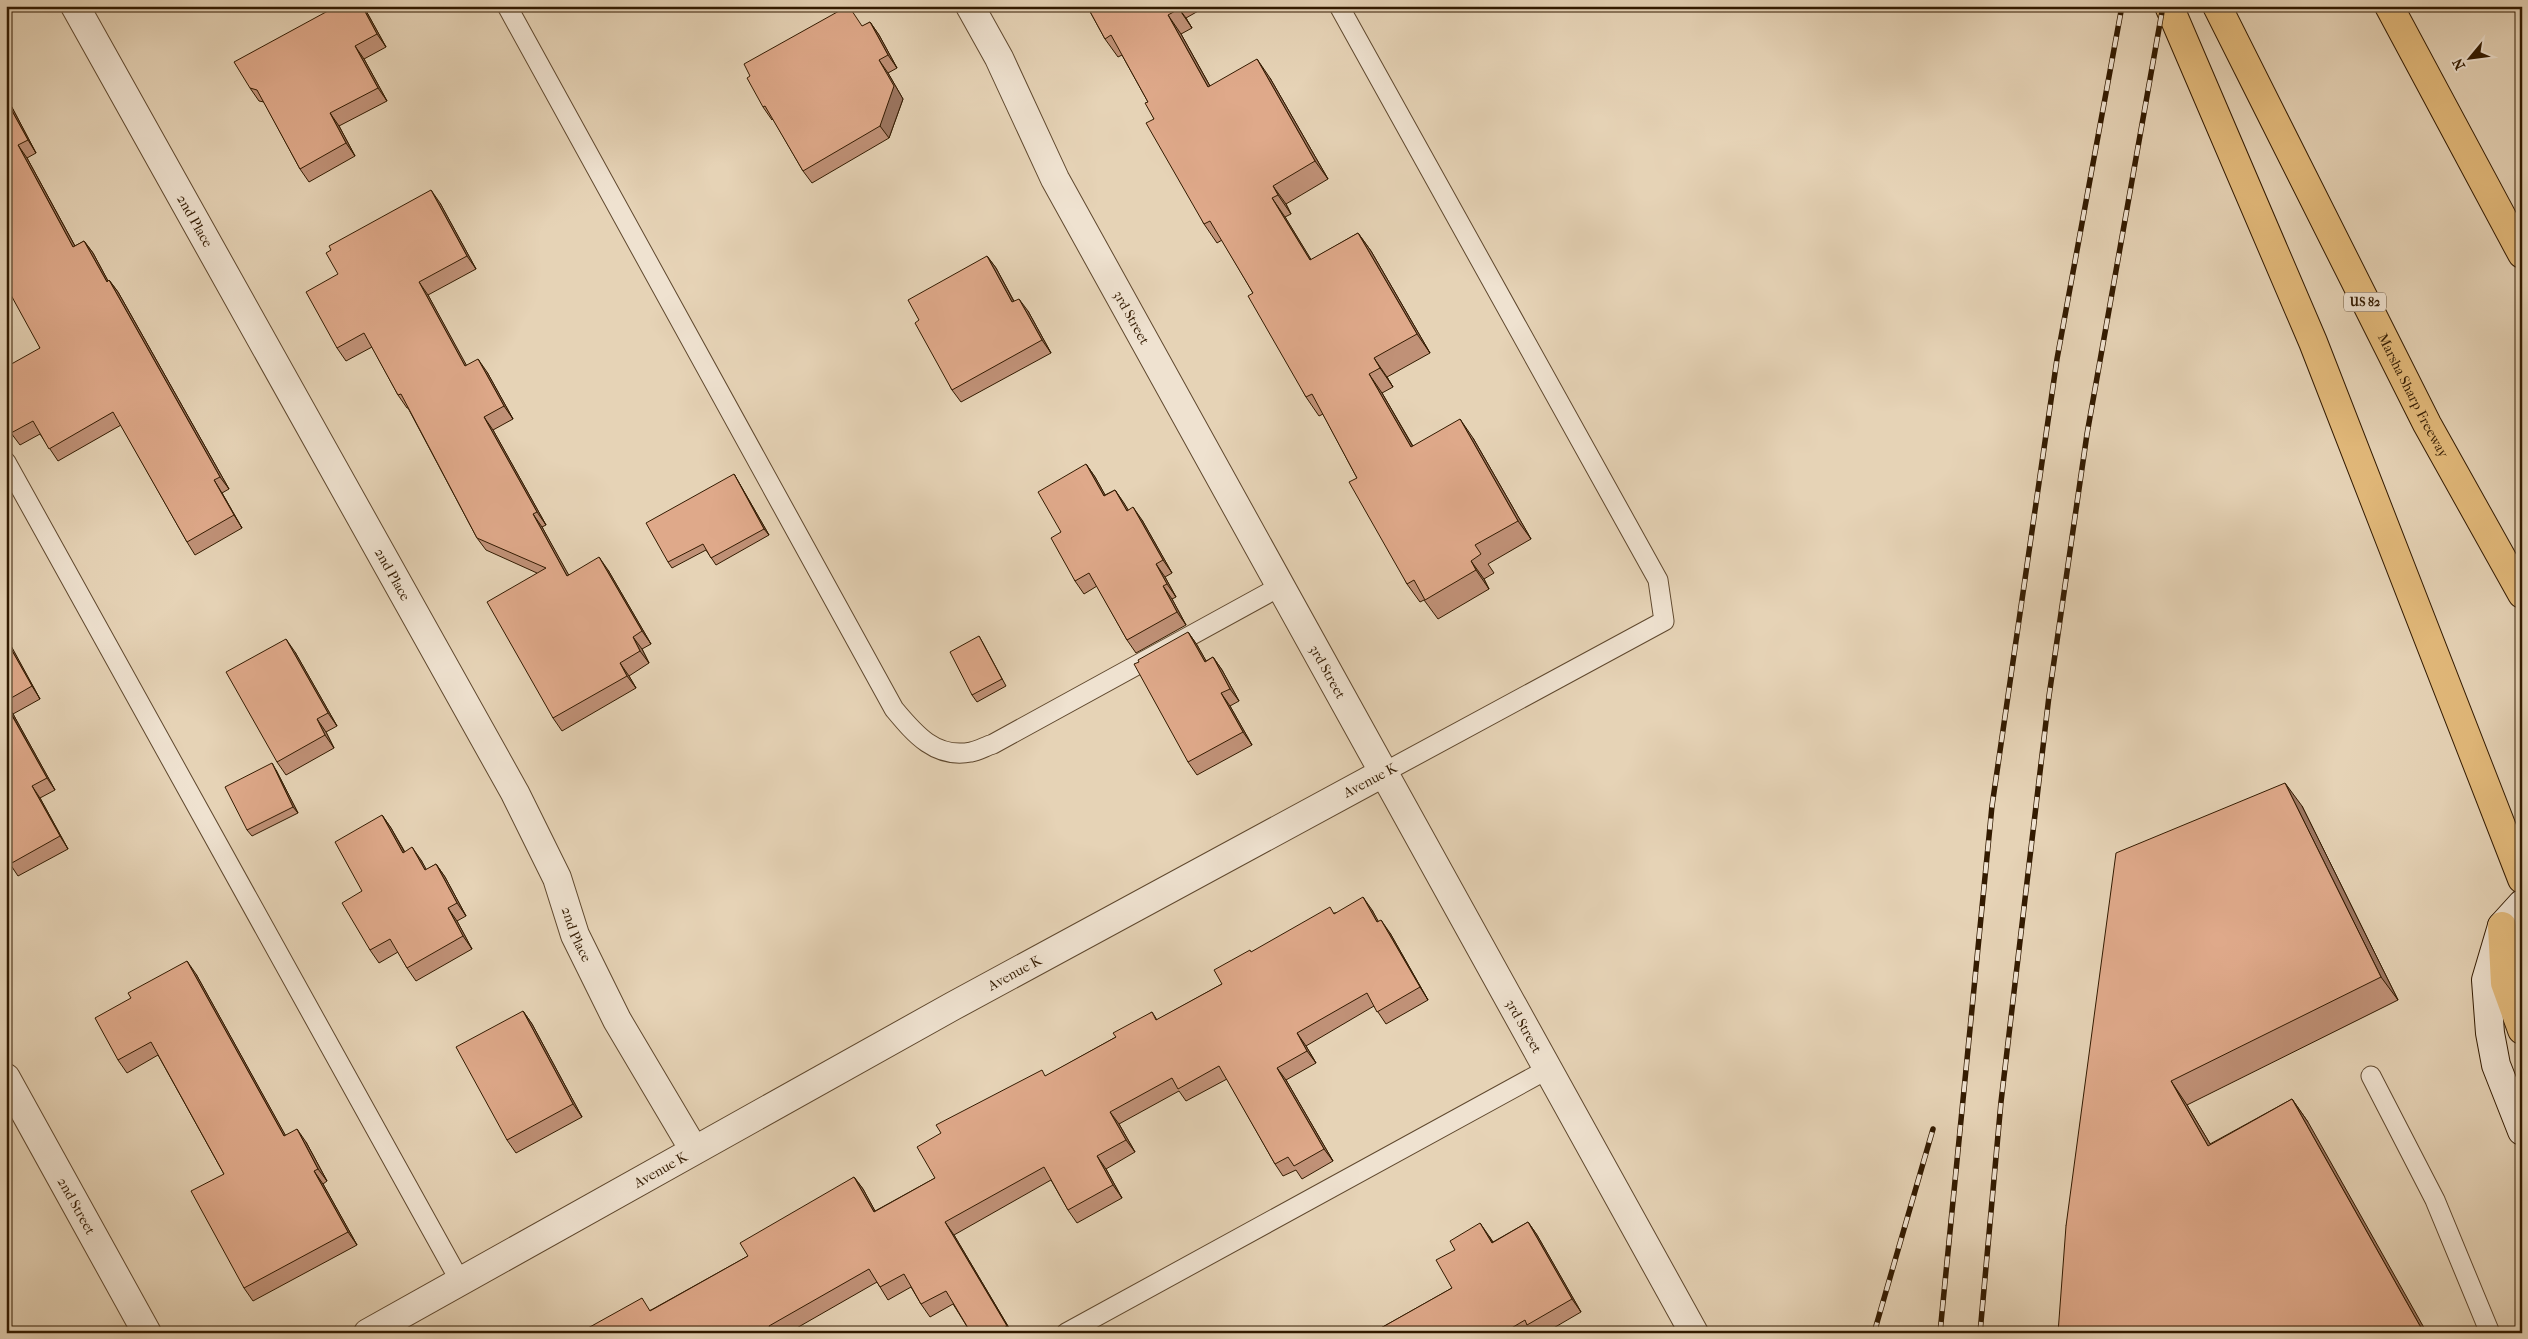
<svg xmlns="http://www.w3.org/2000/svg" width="2528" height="1339" font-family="'IM FELL French Canon',serif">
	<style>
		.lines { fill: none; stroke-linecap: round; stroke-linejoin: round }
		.service-casing { stroke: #5f482e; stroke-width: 21 }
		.minor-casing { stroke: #5f482e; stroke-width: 30 }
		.secondary-casing { stroke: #321a00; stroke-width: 30 }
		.motorway-casing { stroke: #321a00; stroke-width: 30 }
		.service { stroke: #efe2d0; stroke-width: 19 }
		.minor { stroke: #efe2d0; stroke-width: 28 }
		.secondary { stroke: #efe2d0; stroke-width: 28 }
		.motorway { stroke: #e3ba7b; stroke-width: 28 }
		.rail-casing { stroke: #321a00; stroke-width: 5.5 }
		.rail { stroke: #efe2d0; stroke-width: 4; stroke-dasharray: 11; stroke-linecap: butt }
		.wall { fill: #c09177; stroke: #321a00 }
		.shaded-wall { fill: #9c7661; stroke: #321a00 }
		.building { fill: #dfa98a; stroke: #321a00 }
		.labels { text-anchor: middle; stroke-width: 5; stroke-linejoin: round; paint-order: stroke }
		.shield { fill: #efe2d0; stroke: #6b563e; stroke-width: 1 }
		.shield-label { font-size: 12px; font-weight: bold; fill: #321a00 }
		.street-label { font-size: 14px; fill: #321a00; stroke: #efe2d0 }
	</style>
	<rect width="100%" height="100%" fill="#e6d3b6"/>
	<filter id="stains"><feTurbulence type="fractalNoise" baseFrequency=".004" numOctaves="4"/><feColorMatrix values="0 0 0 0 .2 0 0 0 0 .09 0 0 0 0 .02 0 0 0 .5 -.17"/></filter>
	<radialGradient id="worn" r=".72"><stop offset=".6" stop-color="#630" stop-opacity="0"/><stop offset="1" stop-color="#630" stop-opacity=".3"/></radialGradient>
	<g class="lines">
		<defs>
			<g id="service">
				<path d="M507 6 894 709C914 733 935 759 971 752 978 751 986 746 993 744L1281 586"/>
				<path d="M1339 6 1658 580 1664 621 1383 773"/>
				<path d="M6 462 460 1281"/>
				<path d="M2371 1076 2435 1200 2490 1333"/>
				<path d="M1066 1333 1548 1069"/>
			</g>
			<g id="minor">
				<path id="s1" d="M75 6 515 793 557 878 575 935 617 1020 694 1150"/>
				<path id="s2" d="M970 6 999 58 1055 179 1694 1333"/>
				<path id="s3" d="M6 1078 147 1333"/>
				<path id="s4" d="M368 1333 953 1006 1383 773"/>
			</g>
			<path id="secondary" d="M2522 904 2502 926 2486 980 2490 1033 2496 1065 2522 1131"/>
			<g id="motorway">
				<path d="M2169 6 2313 342 2522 879"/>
				<path id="s5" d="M2217 6 2427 424 2522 594"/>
				<path d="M2389 6 2522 254"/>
				<path d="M2502 926 2505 983 2522 1030"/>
			</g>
		</defs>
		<use href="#service" class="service-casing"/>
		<use href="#minor" class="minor-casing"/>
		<use href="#secondary" class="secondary-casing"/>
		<use href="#motorway" class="motorway-casing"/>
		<use href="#service" class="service"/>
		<use href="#minor" class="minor"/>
		<use href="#secondary" class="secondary"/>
		<use href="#motorway" class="motorway"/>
		<defs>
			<g id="rail">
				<path d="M1874 1333 1933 1129"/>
				<path d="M1940 1333 1992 806 2057 359 2122 6"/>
				<path d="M1980 1333 2001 1102 2049 696 2087 434 2163 6"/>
			</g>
		</defs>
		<use href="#rail" class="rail-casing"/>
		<use href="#rail" class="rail"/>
	</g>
	<g class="wall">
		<path d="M1087 6H1207L1186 18 1192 28 1181 34 1210 86 1270 78 1328 179 1286 204 1291 214 1285 217 1311 260 1358 233 1371 251 1430 353 1387 377 1393 387 1382 393 1413 446 1473 438 1531 539 1488 564 1494 573 1484 579 1489 589 1438 619 1424 600 1420 602 1407 584 1357 478 1323 414 1319 416 1306 397 1253 293 1222 240 1217 243 1204 224 1154 119 1148 102 1122 55 1118 57 1105 39Z"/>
		<path d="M365 9 386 47 364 59 387 101 339 126 355 156 309 182 300 169 264 102 259 101 250 88Z"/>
		<path d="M870 22 879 35 897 68 888 73 903 99 889 138 812 183 803 171 773 119 772 120 763 107 863 26Z"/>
		<path d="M6 96 36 153 27 158 75 246 84 241 93 253 108 281 109 280 118 292 229 489 222 493 242 528 195 555 187 542 121 425 58 461 40 434 20 445 11 433 40 348 6 261Z"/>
		<path d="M440 203 476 269 428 295 466 366 487 372 513 419 493 430 546 525 542 527 568 575 608 570 651 644 642 649 649 663 629 676 636 688 562 731 553 718 537 573 486 550 477 538 408 408H407L398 395 372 347 346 361 337 348 338 274Z"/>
		<path d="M987 256 996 268 1014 301 1028 311 1051 353 961 402 952 390 919 320Z"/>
		<path d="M1086 464 1095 477 1105 495 1115 490 1128 510 1142 520 1172 573 1165 577 1176 597 1172 599 1186 625 1136 653 1127 640 1097 586 1084 594 1075 581 1061 532Z"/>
		<path d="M734 474 738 481 769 535 716 565 706 550 672 568 668 562Z"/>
		<path d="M1188 632 1197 645 1206 661 1213 657 1222 670 1239 701 1230 706 1252 745 1197 775 1188 762Z"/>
		<path d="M979 636 983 643 1006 686 977 702 972 695Z"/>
		<path d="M6 638 40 699 13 714 55 790 40 798 68 849 18 876 6 858Z"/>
		<path d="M295 652 337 726 326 732 334 748 286 775 277 762Z"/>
		<path d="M276 770 298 813 252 836 247 830Z"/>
		<path d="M2302 806 2398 1000 2187 1105 2210 1144 2292 1099 2308 1122 2066 1226Z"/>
		<path d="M382 815 391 828 405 852 421 860 426 870 436 864 445 877 466 916 457 921 472 949 416 981 407 968 398 952 379 963 370 950 362 891Z"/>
		<path d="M1372 910 1378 922 1390 933 1428 1000 1386 1024 1374 1006 1306 1046 1316 1063 1286 1080 1333 1161 1302 1179 1296 1170 1283 1176 1275 1164 1227 1079 1186 1101 1179 1091 1119 1124 1135 1152 1106 1169 1122 1198 1077 1223 1068 1210 1051 1180 954 1235 1012 1333H971L953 1304 930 1317 921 1304 911 1287 888 1300 877 1282 788 1333H579L651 1310 748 1256 854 1177 863 1189 875 1211 935 1178 1046 1076 1116 1037 1152 1012 1157 1020 1222 984 1252 952 1334 913Z"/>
		<path d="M196 974 285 1135 306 1142 327 1181 323 1184 357 1245 253 1301 244 1288 224 1174 158 1055 127 1073 118 1060Z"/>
		<path d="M523 1011 532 1024 582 1117 516 1153 507 1140Z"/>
		<path d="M1528 1222 1537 1235 1581 1312 1545 1333H1372L1452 1288 1489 1236 1493 1242Z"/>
	</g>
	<g class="shaded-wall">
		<path d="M362 6H364L365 9 386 47 377 34Z"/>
		<path d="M1177 6 1186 18 1192 28Z"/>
		<path d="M1168 15 1181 34 1221 106 1208 87Z"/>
		<path d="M870 22 879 35 897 68 888 55Z"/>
		<path d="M355 46 364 59 387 101 378 88Z"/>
		<path d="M1257 59 1270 78 1328 179 1315 161Z"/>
		<path d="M879 60 888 73 903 99 889 138 880 126Z"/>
		<path d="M6 96 36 153 28 140 6 100Z"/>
		<path d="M330 113 339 126 355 156 346 143Z"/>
		<path d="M18 145 27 158 82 259 73 247Z"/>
		<path d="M1273 186 1286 204 1291 214 1278 195Z"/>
		<path d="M431 190 440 203 476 269 467 256Z"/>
		<path d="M1272 198 1285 217 1323 279 1310 260Z"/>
		<path d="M1358 233 1371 251 1430 353 1417 334Z"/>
		<path d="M84 241 93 253 115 294 107 282Z"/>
		<path d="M987 256 996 268 1021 315 1012 302Z"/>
		<path d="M109 280 118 292 229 489 220 477Z"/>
		<path d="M419 282 428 295 474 379 465 366Z"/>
		<path d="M1019 299 1028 311 1051 353 1042 340Z"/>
		<path d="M1374 358 1387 377 1393 387 1380 368Z"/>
		<path d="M478 359 487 372 513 419 504 406Z"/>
		<path d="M1369 374 1382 393 1424 466 1411 447Z"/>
		<path d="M484 417 493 430 546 525 537 512Z"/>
		<path d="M1460 419 1473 438 1531 539 1518 521Z"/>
		<path d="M1086 464 1095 477 1113 509 1104 496Z"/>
		<path d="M734 474 738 481 769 535 764 529Z"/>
		<path d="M214 480 222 493 242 528 234 515Z"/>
		<path d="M1115 490 1124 503 1136 523 1127 511Z"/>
		<path d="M1133 507 1142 520 1172 573 1163 560Z"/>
		<path d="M533 514 542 527 576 588 567 576Z"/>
		<path d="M599 557 608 570 651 644 642 631Z"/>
		<path d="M1471 561 1484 579 1489 589 1476 570Z"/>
		<path d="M1156 564 1165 577 1176 597 1167 584Z"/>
		<path d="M1163 586 1172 599 1186 625 1177 612Z"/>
		<path d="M1188 632 1197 645 1214 675 1205 662Z"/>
		<path d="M633 637 642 649 649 663 640 651Z"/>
		<path d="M6 638 9 642 40 699 32 686 6 640Z"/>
		<path d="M286 639 295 652 337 726 328 713Z"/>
		<path d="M1213 657 1222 670 1239 701 1230 689Z"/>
		<path d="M620 663 629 676 636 688 627 676Z"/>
		<path d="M1221 693 1230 706 1252 745 1243 732Z"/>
		<path d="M6 704 13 714 55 790 47 778Z"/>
		<path d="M317 719 326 732 334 748 325 735Z"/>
		<path d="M272 763 276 770 298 813 293 807Z"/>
		<path d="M2285 783 2302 806 2398 1000 2381 977Z"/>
		<path d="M32 786 40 798 68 849 60 836Z"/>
		<path d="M382 815 391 828 412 866 403 853Z"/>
		<path d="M412 847 421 860 434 883 425 870Z"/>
		<path d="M436 864 445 877 466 916 457 903Z"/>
		<path d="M1363 897 1372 910 1386 935 1377 922Z"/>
		<path d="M448 908 457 921 472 949 463 936Z"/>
		<path d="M1381 920 1390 933 1428 1000 1420 987Z"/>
		<path d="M187 961 196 974 293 1149 284 1136Z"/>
		<path d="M523 1011 532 1024 582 1117 573 1104Z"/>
		<path d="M1297 1033 1306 1046 1316 1063 1307 1051Z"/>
		<path d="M1277 1068 1286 1080 1333 1161 1324 1149Z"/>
		<path d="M2171 1081 2187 1105 2225 1169 2208 1146Z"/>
		<path d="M2292 1099 2308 1122 2427 1333H2424Z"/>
		<path d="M1110 1112 1119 1124 1135 1152 1126 1140Z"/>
		<path d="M297 1129 306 1142 327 1181 318 1169Z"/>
		<path d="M1097 1156 1106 1169 1122 1198 1113 1185Z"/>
		<path d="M314 1171 323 1184 357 1245 348 1232Z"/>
		<path d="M854 1177 863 1189 882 1224 874 1212Z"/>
		<path d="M945 1222 954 1235 1012 1333 1007 1326Z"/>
		<path d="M1528 1222 1537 1235 1581 1312 1572 1299Z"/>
		<path d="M1480 1223 1489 1236 1501 1256 1492 1243Z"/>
	</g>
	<g class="building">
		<path d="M337 6H362L377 34 355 46 378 88 330 113 346 143 300 169 257 90 250 88 234 62Z"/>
		<path d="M1087 6H1177L1179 9 1168 15 1208 87 1257 59 1315 161 1273 186 1278 195 1272 198 1310 260 1358 233 1417 334 1374 358 1380 368 1369 374 1411 447 1460 419 1518 521 1475 545 1481 554 1471 561 1476 570 1425 600 1414 580 1407 584 1349 482 1357 478 1312 394 1306 397 1248 296 1253 293 1210 221 1204 224 1146 123 1154 119 1145 103 1148 102 1111 35 1105 39Z"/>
		<path d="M839 11H852L862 26 870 22 888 55 879 60 894 86 880 126 803 171 765 106 763 107 747 78 750 76 744 64Z"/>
		<path d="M6 100 28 140 18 145 73 247 84 241 107 282 109 280 220 477 214 480 234 515 187 542 113 412 49 449 33 421 11 433 6 424V367L40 348 6 286Z"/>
		<path d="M431 190 467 256 419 282 465 366 478 359 504 406 484 417 537 512 533 514 567 576 599 557 642 631 633 637 640 651 620 663 627 676 553 718 487 602 546 568 477 538 401 394 398 395 364 333 337 348 306 292 338 274 326 253 331 250 329 246Z"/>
		<path d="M987 256 1012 302 1019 299 1042 340 952 390 915 323 919 320 908 300Z"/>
		<path d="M1086 464 1104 496 1115 490 1127 511 1133 507 1163 560 1156 564 1167 584 1163 586 1177 612 1127 640 1089 573 1075 581 1051 538 1061 532 1038 492Z"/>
		<path d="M734 474 764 529 711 558 703 544 668 562 646 523Z"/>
		<path d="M1188 632 1205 662 1213 657 1230 689 1221 693 1243 732 1188 762 1134 664 1139 662 1138 660Z"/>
		<path d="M979 636 1002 679 972 695 950 652Z"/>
		<path d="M286 639 328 713 317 719 325 735 277 762 226 672Z"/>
		<path d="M6 640 32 686 6 701Z"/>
		<path d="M6 705 47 778 32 786 60 836 10 864 6 858Z"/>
		<path d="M272 763 293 807 247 830 225 787Z"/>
		<path d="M2285 783 2381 977 2171 1081 2208 1146 2292 1099 2424 1333H2058L2066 1226 2116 853Z"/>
		<path d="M382 815 403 853 412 847 425 870 436 864 457 903 448 908 463 936 407 968 390 939 370 950 342 903 362 891 335 842Z"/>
		<path d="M1363 897 1377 922 1381 920 1420 987 1377 1012 1367 993 1297 1033 1307 1051 1277 1068 1324 1149 1294 1166 1288 1157 1275 1164 1219 1066 1178 1089 1172 1078 1110 1112 1126 1140 1097 1156 1113 1185 1068 1210 1044 1167 945 1222 1007 1326 996 1333H971L946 1291 921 1304 904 1274 880 1287 869 1269 769 1326 772 1333H579L642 1298 650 1311 748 1256 740 1243 854 1177 874 1212 935 1178 917 1147 941 1133 936 1125 1042 1070 1045 1076 1116 1037 1113 1033 1152 1012 1156 1020 1222 984 1214 970 1250 950 1251 952 1330 907 1334 914Z"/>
		<path d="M187 961 284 1136 297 1129 318 1169 314 1171 348 1232 244 1288 191 1191 224 1174 151 1042 118 1060 95 1018 131 998 128 993Z"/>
		<path d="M523 1011 573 1104 507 1140 456 1047Z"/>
		<path d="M1528 1222 1572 1299 1527 1325 1525 1320 1503 1333H1372L1452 1288 1436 1260 1455 1250 1450 1241 1480 1223 1492 1243Z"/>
		<path d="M1300 1330 1301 1333H1295Z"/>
	</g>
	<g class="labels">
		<rect class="shield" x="2344" y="292.5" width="42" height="19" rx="4"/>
		<g class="shield-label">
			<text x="2365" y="306">US 82</text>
		</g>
		<g class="street-label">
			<text dy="5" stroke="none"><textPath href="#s1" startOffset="246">2nd Place</textPath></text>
			<text dy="5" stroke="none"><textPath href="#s2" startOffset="351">3rd Street</textPath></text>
			<text dy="5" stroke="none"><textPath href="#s5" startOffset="436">Marsha Sharp Freeway</textPath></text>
			<text dy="5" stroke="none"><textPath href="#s1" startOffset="651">2nd Place</textPath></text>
			<text dy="5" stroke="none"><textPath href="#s2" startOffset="756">3rd Street</textPath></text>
			<text transform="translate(1370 780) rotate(-28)" y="5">Avenue K</text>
			<text dy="5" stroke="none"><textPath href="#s1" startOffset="1056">2nd Place</textPath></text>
			<text dy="5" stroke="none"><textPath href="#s4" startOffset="740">Avenue K</textPath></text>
			<text dy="5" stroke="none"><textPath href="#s2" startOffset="1161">3rd Street</textPath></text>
			<text dy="5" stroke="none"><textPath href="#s4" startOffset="335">Avenue K</textPath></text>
			<text dy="5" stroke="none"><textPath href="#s3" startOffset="146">2nd Street</textPath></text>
		</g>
	</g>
	<rect width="2528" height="1339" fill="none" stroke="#e6d3b6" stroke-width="25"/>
	<rect x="8" y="8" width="2513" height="1324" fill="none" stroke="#321a00" stroke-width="2.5"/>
	<rect x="12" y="12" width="2503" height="1314" fill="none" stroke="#321a00"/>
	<g transform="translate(2470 58) rotate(241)" stroke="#efe2d0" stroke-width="4" paint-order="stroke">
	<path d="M0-4L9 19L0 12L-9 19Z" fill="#321a00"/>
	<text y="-8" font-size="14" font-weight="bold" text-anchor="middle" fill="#321a00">N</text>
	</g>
	<rect width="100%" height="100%" filter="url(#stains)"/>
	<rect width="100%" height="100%" fill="url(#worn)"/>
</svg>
